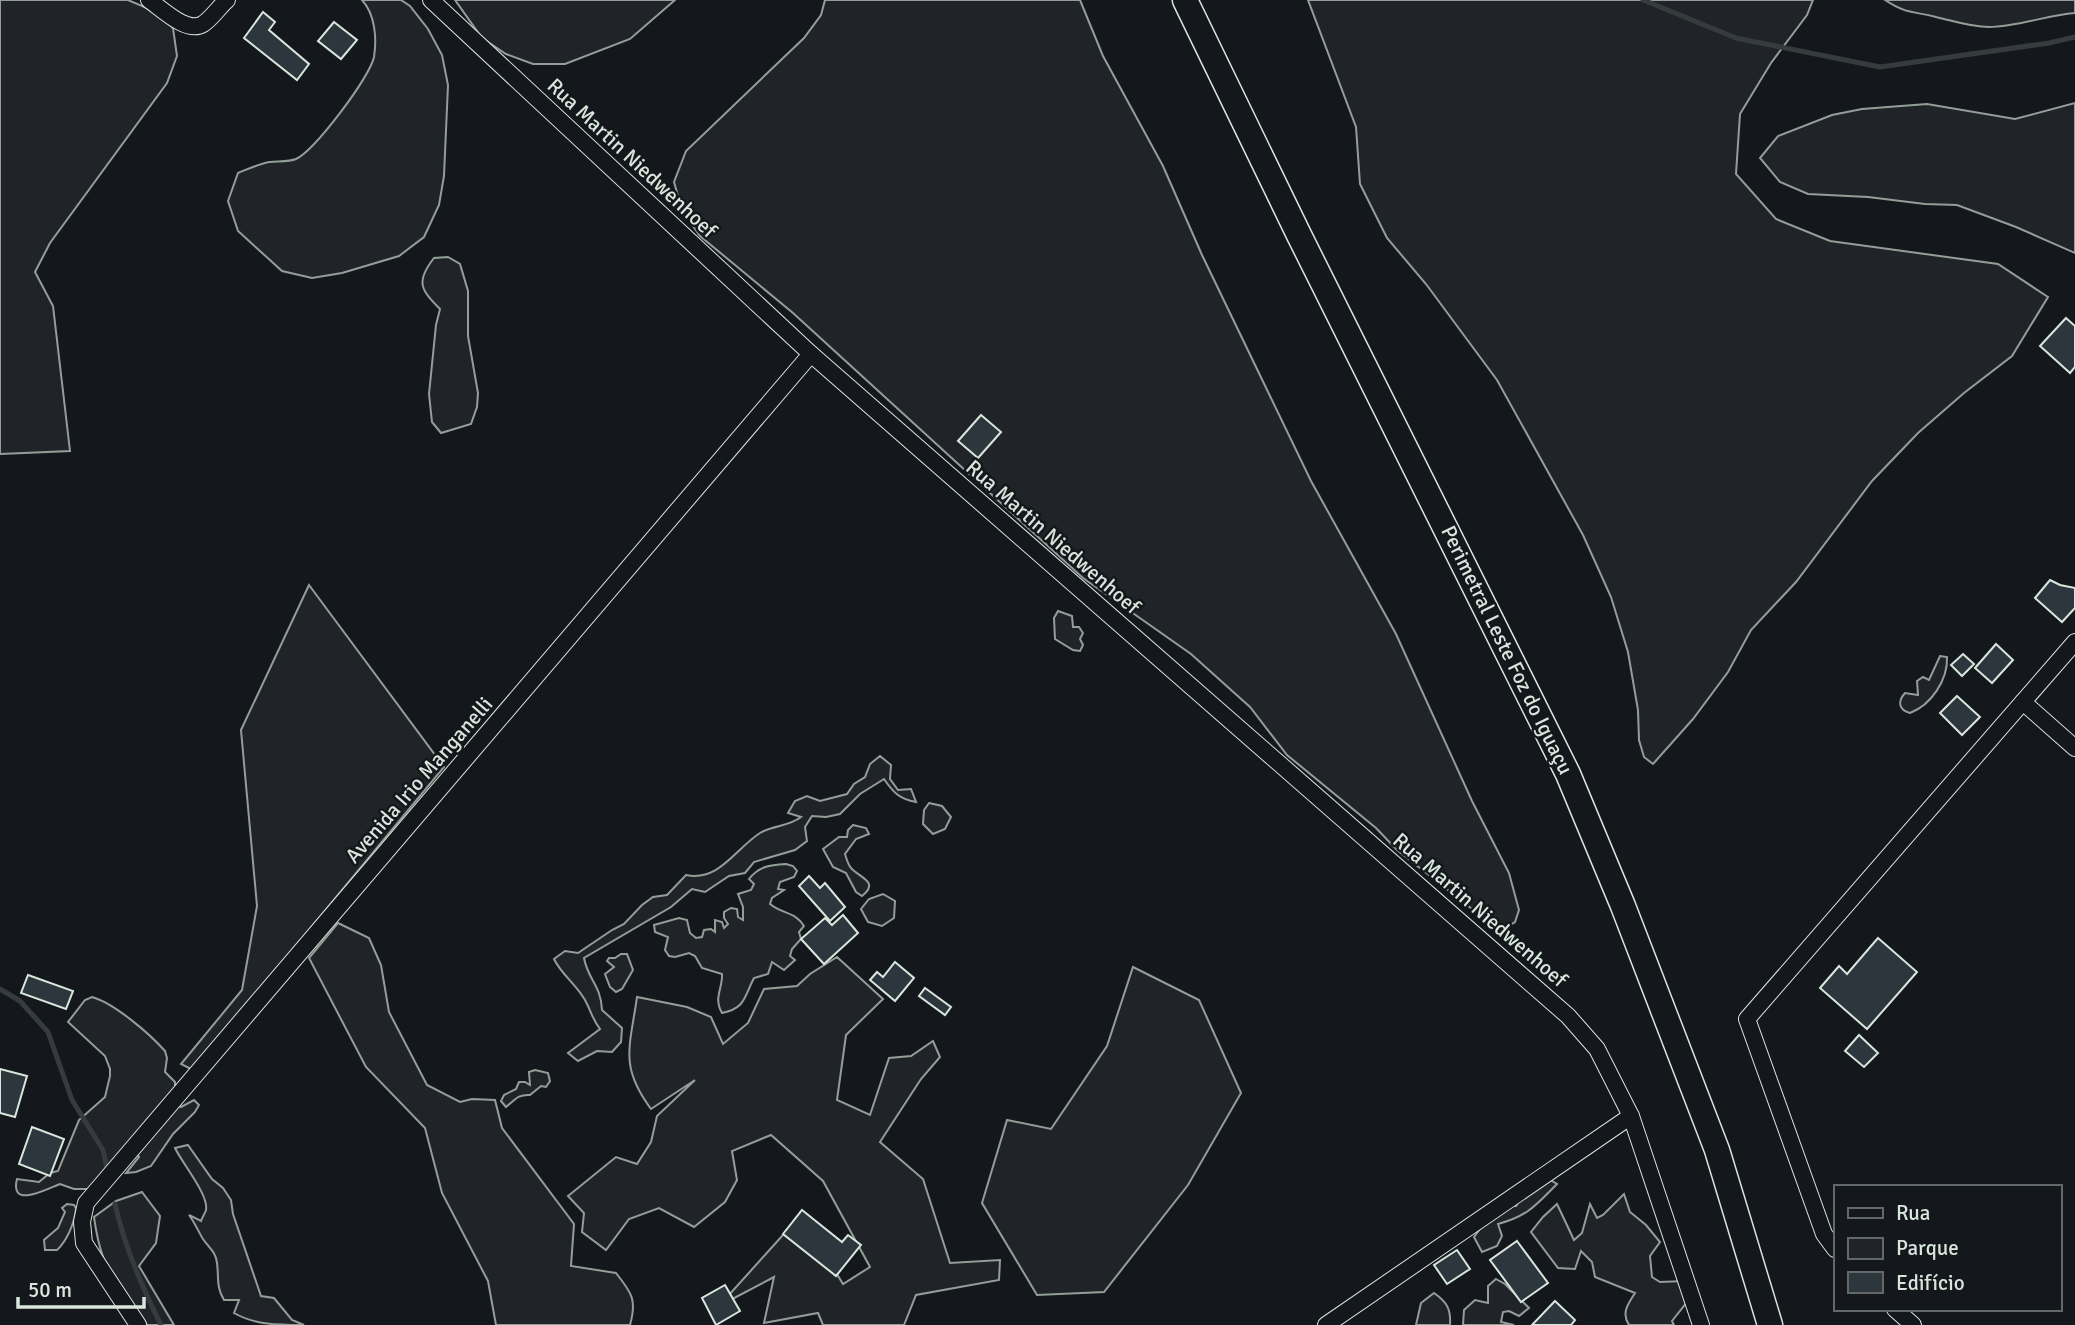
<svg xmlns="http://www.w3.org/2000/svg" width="2075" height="1325" font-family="Signika,sans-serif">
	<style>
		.green { fill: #202428; stroke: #939e99; stroke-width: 2 }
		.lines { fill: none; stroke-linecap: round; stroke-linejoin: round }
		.stream { stroke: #363b3e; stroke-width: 5 }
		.building { fill: #2c363c; stroke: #d8e6dc; stroke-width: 2 }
		.minor-casing { stroke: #d8e6dc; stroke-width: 18 }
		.trunk-casing { stroke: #d8e6dc; stroke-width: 27 }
		.minor { stroke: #14181c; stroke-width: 16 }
		.trunk { stroke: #14181c; stroke-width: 24 }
		.labels { text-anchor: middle; stroke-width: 5; stroke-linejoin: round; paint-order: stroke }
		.street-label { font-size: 21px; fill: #d8e6dc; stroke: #14181c }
	</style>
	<rect width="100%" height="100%" fill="#14181c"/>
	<g class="green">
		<path d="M0 0H128L154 11 173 28 177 56 167 83 50 243 35 272 53 306 70 451 0 454Z"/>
		<path d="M362 0H401L410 6 428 29 442 55 448 85 444 176 439 205 424 237 399 256 342 273 312 278 282 271 238 231 228 201 238 173C248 169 259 164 269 162 277 161 289 162 296 159 315 150 370 77 374 57 377 38 375 14 362 0Z"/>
		<path d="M455 0H675L630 39 565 64H533L506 54 482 38Z"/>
		<path d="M825 0H1080L1103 56 1163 166 1202 255 1311 481 1396 634 1472 801 1509 873 1519 910 1515 922 1500 931 1397 850 1376 828 1287 755 1250 707 1191 654 1083 578 793 313 700 236 682 210 674 182 686 151 804 38 821 15Z"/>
		<path d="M1308 0H1813L1807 15 1771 63 1740 114 1736 174 1776 219 1830 241 1998 264 2048 297 2012 356 1964 393 1918 433 1872 481 1796 582 1751 630 1728 672 1693 719 1653 764 1644 757 1639 740 1638 710 1628 652 1611 597 1583 535 1497 380 1426 284 1387 238 1360 184 1356 127Z"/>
		<path d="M1885 0H2075V13C2046 15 2018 27 1989 27 1970 27 1954 21 1936 17 1913 11 1906 14 1885 0Z"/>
		<path d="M2075 103V253L2016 227 1957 205 1925 204 1868 197 1808 194 1780 182 1760 158 1778 136 1832 115 1862 109 1927 104 2015 119Z"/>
		<path d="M448 257 460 264 468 291V336L478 393 477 407 471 424 441 433 432 422 429 394 436 325 440 309C421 290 415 282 434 258Z"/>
		<path d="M309 585 444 767 193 1070 181 1064 242 990 257 906 241 730Z"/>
		<path d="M1058 611 1072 616 1073 627H1079L1083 633 1080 639 1083 645 1080 651 1073 650 1055 639 1054 618Z"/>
		<path d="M1940 656 1947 657C1948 680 1931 705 1910 713 1899 710 1897 702 1905 693L1918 695 1917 681 1923 677 1929 680Z"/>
		<path d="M880 756 891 765 890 779 898 790 911 789 916 802C899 799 893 792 884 779L860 794 840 814 826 817 812 816 805 827 807 841 795 850 754 862 745 873 729 876 705 892 692 889 671 907 584 958C588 980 601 985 602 1010L622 1028 621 1042 612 1052 597 1051 578 1061 568 1053 600 1029C593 1020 592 1014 587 1004 580 987 562 976 554 959L565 951 578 953 612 930 624 924 642 905 653 897 667 895 686 875C719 882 735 849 760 833 773 825 788 827 801 817L788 813 795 801 807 796 820 801 847 794 854 784 865 777 870 764Z"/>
		<path d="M929 803 942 806 951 817 945 829 933 834 923 824 924 810Z"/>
		<path d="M853 825 866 828 869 834 856 839 845 854C847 860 848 866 853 870 862 878 879 883 862 896L856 892 846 873 833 867 823 849 839 837H847L848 830Z"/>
		<path d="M786 864 793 866 797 871 794 877 780 882 778 889 784 890 772 898 770 904C782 914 796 912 804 926L799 932 801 939 792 949 790 956 795 960 784 970 772 962 768 974 754 978C744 997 746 1008 722 1013 713 998 723 988 722 974L702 968 695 956 689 953 675 957 669 956 665 950 668 937 655 932 654 925 679 918 687 920 690 933 696 938 702 937 704 930 711 929 715 932V920L722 922 724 928 728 924 724 918V912L731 908 737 909 738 917 743 920V907L738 894 751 890 754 884 749 879C759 866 770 865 786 864Z"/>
		<path d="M883 894 895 901 894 918 882 926 868 922 861 909 869 899Z"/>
		<path d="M338 923 369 938 381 965 389 1012 427 1085 460 1102 472 1099 495 1100 502 1128 574 1224 571 1266 616 1273C632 1293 637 1300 630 1325H496L488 1281 442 1193 425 1128 366 1067 309 958Z"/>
		<path d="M621 954H627L633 970 622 989 616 992 610 987 605 974 614 967 607 961 609 958H615Z"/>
		<path d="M837 957 883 999 846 1035 837 1100 870 1115 889 1058 911 1056 933 1041 940 1057 921 1079 880 1142 923 1179 950 1263 1000 1260 999 1280 916 1295 904 1325H823L818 1313 764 1323 774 1277 719 1306 801 1215 843 1284 870 1267 823 1181 771 1135 732 1151 737 1180 725 1202 694 1227 659 1208 629 1219 606 1250 582 1232 584 1213 568 1196 616 1157 637 1164 651 1142 657 1116 695 1080 651 1109C619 1066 630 1047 637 997L687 1007 711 1017 723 1044 748 1023 764 989 797 986 810 974Z"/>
		<path d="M1133 967 1199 1000 1241 1093 1188 1185 1104 1292 1037 1295 982 1203 1007 1120 1051 1129 1107 1046Z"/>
		<path d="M92 997C114 1003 150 1034 165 1051L167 1058 165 1072 175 1082V1104L181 1107 194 1100 199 1105 195 1112 173 1134 151 1166 136 1172 126 1173 139 1157 136 1151 89 1189H74L60 1184C49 1188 9 1210 17 1179L39 1182 50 1173 58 1171 79 1120 105 1097 110 1076V1069L105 1056 68 1022 85 1000Z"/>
		<path d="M535 1070 548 1073 550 1081 546 1087 541 1086 530 1095C518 1094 515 1100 506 1107L501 1101 504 1095 516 1089 519 1082H525L530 1085 529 1072Z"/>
		<path d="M188 1145 212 1179 223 1188 231 1200 233 1214 261 1296 274 1298 292 1320 304 1325C278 1325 255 1325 234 1313L239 1300H224C216 1287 219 1278 217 1263 216 1252 209 1248 203 1239 198 1231 195 1223 189 1215L201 1221C201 1220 206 1211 206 1210 209 1195 182 1163 175 1148Z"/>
		<path d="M1547 1178 1557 1184C1536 1205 1528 1216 1498 1224L1502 1236 1497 1246 1482 1252 1474 1237 1492 1213 1505 1203 1516 1206 1526 1190Z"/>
		<path d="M142 1192 160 1216 156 1243 139 1266 174 1325H147C140 1310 129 1303 120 1290 104 1266 98 1246 94 1217L116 1201Z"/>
		<path d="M1624 1194 1630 1212 1646 1225 1660 1242 1650 1256 1652 1277 1660 1282 1684 1281 1687 1302 1672 1321 1674 1325H1629C1621 1313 1628 1304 1635 1293L1595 1277 1592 1262 1581 1251 1575 1269 1558 1268 1531 1232 1543 1217 1557 1204 1574 1240 1582 1233 1590 1204 1597 1218 1603 1215Z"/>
		<path d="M67 1204 74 1205 76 1208C75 1222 67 1241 57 1250H45L44 1240 58 1228 65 1212 62 1208Z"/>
		<path d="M1496 1279 1505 1284 1529 1308 1519 1316 1509 1311 1503 1312 1501 1322 1514 1325H1463L1464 1310 1475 1300 1488 1303V1286Z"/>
		<path d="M1434 1293C1447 1302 1451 1309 1450 1325H1416L1421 1303Z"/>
	</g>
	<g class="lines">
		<g class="stream">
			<path d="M1643 0 1736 38 1880 67 2049 43 2075 37"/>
			<path d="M0 989 20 1001 48 1032 72 1100 103 1150 108 1173"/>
			<path d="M115 1204C124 1245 142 1287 161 1325"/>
		</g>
	</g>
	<g class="building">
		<path d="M263 12 275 22 269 30 309 64 297 80 244 38Z"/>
		<path d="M334 22 357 40 341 59 318 41Z"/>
		<path d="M2066 318 2075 326V367L2070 373 2040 346Z"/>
		<path d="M981 415 1001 432 978 458 958 441Z"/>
		<path d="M2050 580 2060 585 2075 588V608L2062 622 2035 598Z"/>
		<path d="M1996 644 2013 660 1992 683 1975 668Z"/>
		<path d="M1963 654 1974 664 1962 676 1951 665Z"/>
		<path d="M1957 696 1980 717 1962 735 1940 713Z"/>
		<path d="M809 876 820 888 825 883 845 907 830 921 799 886Z"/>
		<path d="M843 915 858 933 824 964 801 939 825 918 832 925Z"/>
		<path d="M1878 938 1917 972 1867 1029 1820 988 1839 966 1847 974Z"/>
		<path d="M895 962 914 978 895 1001 870 980 877 972 883 977Z"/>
		<path d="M28 975 73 991 66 1009 21 993Z"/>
		<path d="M925 988 951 1007 945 1015 919 996Z"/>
		<path d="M1859 1035 1878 1053 1864 1067 1845 1051Z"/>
		<path d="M0 1069 27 1076 15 1117 0 1113Z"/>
		<path d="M32 1127 64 1139 50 1176 19 1164Z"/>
		<path d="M802 1210 842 1242 848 1235 861 1245 836 1276 783 1234Z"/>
		<path d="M1517 1241 1548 1283 1521 1302 1490 1260Z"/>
		<path d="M1457 1250 1470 1269 1447 1284 1434 1265Z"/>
		<path d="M725 1285 740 1311 716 1325 702 1298Z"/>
		<path d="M1555 1301 1575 1320 1571 1325H1532Z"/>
	</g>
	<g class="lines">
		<defs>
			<g id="minor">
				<path d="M149 0C162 9 187 34 203 24 212 18 219 7 227 0"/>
				<path d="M431 0 811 354 1568 1016 1597 1049 1631 1116 1701 1325"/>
				<path d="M2023 702 2075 748"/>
				<path d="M1835 1249 1824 1234 1747 1019 2075 642"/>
				<path d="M1895 1309 1913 1325"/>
				<path d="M138 1325 84 1243 82 1222 86 1203 811 354"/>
				<path d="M1326 1325 1631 1116"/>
			</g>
			<path id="trunk" d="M1185 0 1299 235 1568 774 1623 906 1717 1150 1770 1325"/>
		</defs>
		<use href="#minor" class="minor-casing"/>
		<use href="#trunk" class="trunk-casing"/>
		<use href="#minor" class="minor"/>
		<use href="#trunk" class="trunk"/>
	</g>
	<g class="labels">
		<g class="street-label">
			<text transform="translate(632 158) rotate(43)" y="7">Rua Martin Niedwenhoef</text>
			<text transform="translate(1053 537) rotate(41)" y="7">Rua Martin Niedwenhoef</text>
			<text transform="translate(1507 650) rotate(64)" y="7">Perimetral Leste Foz do Iguaçu</text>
			<text transform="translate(419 780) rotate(-49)" y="7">Avenida Irio Manganelli</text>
			<text transform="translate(1480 910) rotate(41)" y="7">Rua Martin Niedwenhoef</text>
		</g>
	</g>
	<rect x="1834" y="1185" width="228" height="126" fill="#14181c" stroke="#626a69" stroke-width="2"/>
	<rect x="1848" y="1208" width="35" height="10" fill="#14181c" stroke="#626a69" stroke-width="2"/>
	<text x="1896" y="1220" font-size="21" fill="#d8e6dc">Rua</text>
	<rect x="1848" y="1238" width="35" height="21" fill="#202428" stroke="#626a69" stroke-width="2"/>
	<text x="1896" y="1255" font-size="21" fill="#d8e6dc">Parque</text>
	<rect x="1848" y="1272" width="35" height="21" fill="#2c363c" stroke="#626a69" stroke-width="2"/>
	<text x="1896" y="1290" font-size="21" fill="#d8e6dc">Edifício</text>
	<path d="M18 1297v10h126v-10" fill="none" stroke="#d8e6dc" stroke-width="3.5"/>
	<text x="28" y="1297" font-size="21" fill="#d8e6dc" stroke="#14181c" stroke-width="5" paint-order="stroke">50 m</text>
</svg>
